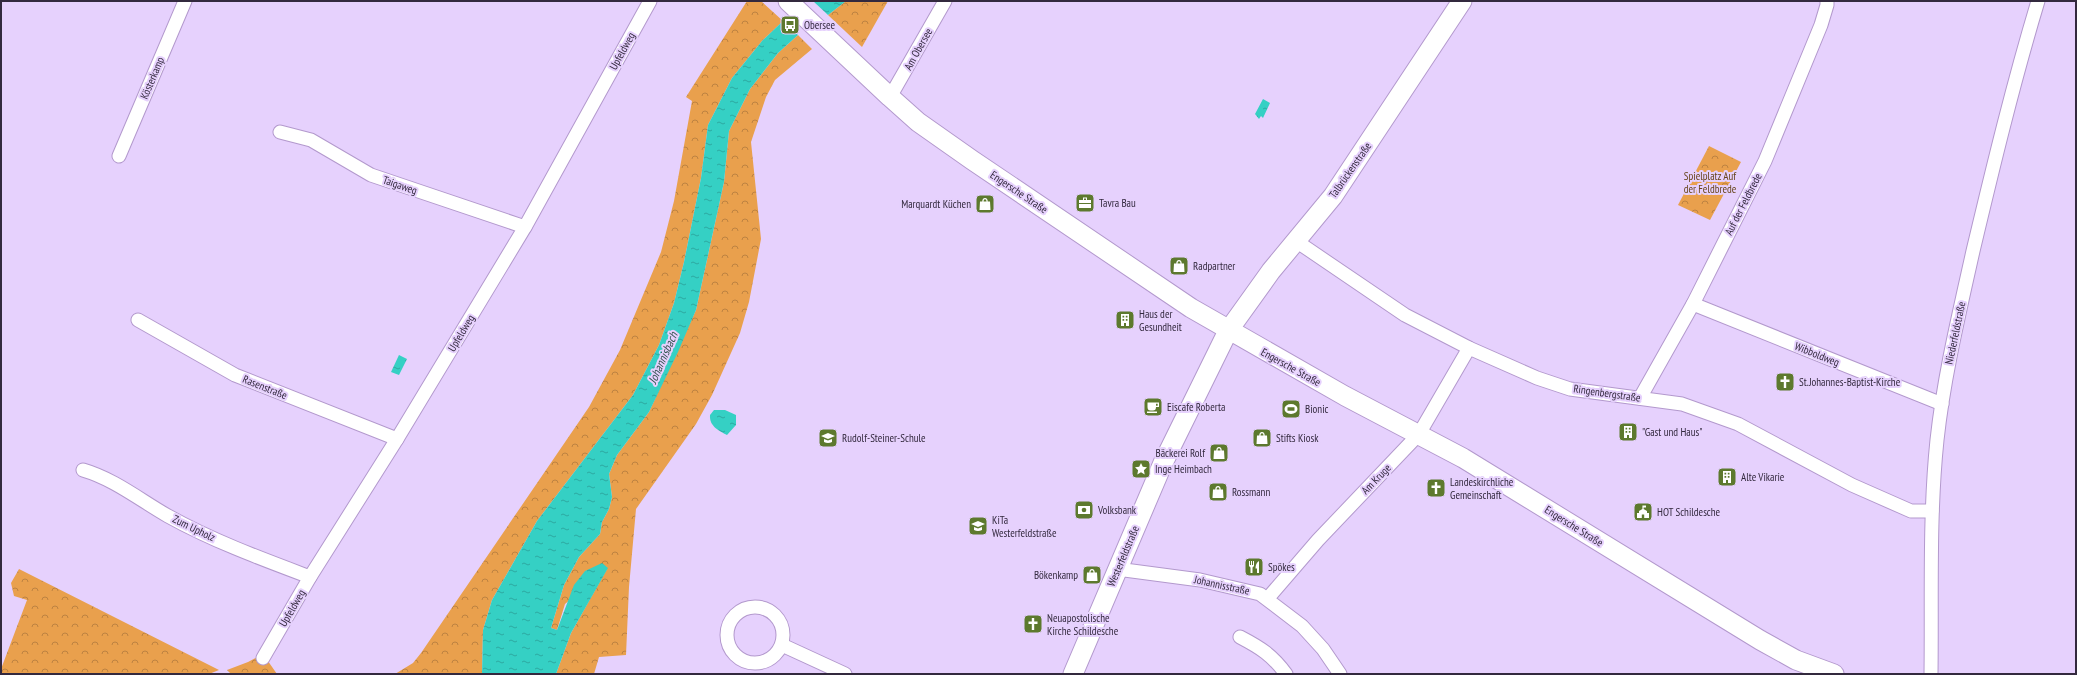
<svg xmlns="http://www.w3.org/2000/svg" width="2077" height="675" font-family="'PT Sans Narrow',sans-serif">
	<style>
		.park { fill: url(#park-crowns) }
		.water { fill: url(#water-ripples) }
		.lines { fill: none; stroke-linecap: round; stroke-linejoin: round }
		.street-casing { stroke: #b399cd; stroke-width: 15 }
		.secondary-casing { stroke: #b399cd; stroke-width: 21 }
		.street { stroke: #fff; stroke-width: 13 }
		.secondary { stroke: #fff; stroke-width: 19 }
		.labels { text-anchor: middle; stroke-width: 4; stroke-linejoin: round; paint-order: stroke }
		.poi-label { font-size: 11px; fill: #33293e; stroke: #e6d1fd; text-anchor: start }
		.street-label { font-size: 11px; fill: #33293e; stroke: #e6d1fd }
		.park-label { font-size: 11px; fill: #67441a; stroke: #e6d1fd }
		.water-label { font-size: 12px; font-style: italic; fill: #34534f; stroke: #e6d1fd }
	</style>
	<defs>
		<pattern id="park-crowns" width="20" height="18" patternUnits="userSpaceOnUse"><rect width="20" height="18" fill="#e9a04d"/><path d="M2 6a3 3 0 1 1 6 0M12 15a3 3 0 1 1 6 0" fill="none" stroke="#bd8241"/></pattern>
		<pattern id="water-ripples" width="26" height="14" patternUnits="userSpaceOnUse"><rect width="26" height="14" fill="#35d0c4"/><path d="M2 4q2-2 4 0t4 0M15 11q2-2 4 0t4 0" fill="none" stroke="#2da9a1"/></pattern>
	</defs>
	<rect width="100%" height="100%" fill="#e6d1fd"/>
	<g class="park">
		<path d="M747 1H761L783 21 762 41 732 78 708 125 701 178 684 262 674 303 659 345 633 395 537 521 492 600 483 630 482 674H395L413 663 421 653 589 407 620 350 661 252 674 201 692 101 686 97Z"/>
		<path d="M846 1H888L862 47 828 15Z"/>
		<path d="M798 35 812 49 775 80 766 97 751 142 761 239 749 302 740 333 712 395 696 424 636 509 629 587 626 655 599 657 594 674H556L571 633 607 569 565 604 557 630 551 628 564 585 579 557 600 534 602 522 609 509 612 497 609 474 617 455 649 412 696 310 724 182 729 131 750 89 778 53Z"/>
		<path d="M1709 146 1741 162 1710 220 1678 205Z"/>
		<path d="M19 569 219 670 209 674H1V669L27 600 14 596 11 583Z"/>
		<path d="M263 654 277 674H231L227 670 248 662Z"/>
	</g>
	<g class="water">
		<path d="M813 1H846L828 15Z"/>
		<path d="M783 21 798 35 778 53 750 89 729 131 724 182 696 310 678 352 649 412 617 455 609 474 612 497 609 509 602 522 600 534 579 557 564 585 551 628 557 630 574 585 585 571 602 563 608 568 571 633 556 674H482L483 630 492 600 537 521 633 395 659 345 674 303 684 262 701 178 708 125 732 78 762 41Z"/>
		<path d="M1263 99 1270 103 1263 118 1261 116 1259 119 1255 114Z"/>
		<path d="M399 355 407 359 399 375 391 372Z"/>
		<path d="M714 410H725L736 415V425L727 435C719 431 709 426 710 415Z"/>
	</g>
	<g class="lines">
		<defs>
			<g id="street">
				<path d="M890 97 945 1"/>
				<path d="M280 132 311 140 371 175 525 227"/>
				<path d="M119 156 185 1"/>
				<path d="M1296 241 1405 315 1469 348 1537 378 1570 389 1682 404 1738 424 1852 485 1911 511H1932"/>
				<path d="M1693 304 1942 404"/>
				<path d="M138 320 235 375 397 439"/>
				<path d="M1640 398 1693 304 1765 161 1821 25 1827 5V1"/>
				<path d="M83 470C114 479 140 500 168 516 213 541 262 559 310 577"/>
				<path d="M1117 569 1200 580 1260 594 1302 626 1323 649 1340 674"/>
				<path d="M1268 598 1318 540 1419 434 1469 348"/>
				<circle cx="755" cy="635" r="28"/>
				<path d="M1240 637C1261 648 1272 655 1286 674"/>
				<path d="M782 645 845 674"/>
				<path d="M263 658 310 577 397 439 525 227 650 1"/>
				<path d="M1931 674C1932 596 1929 517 1937 440 1944 376 1959 314 1973 251 1993 167 2013 84 2038 1"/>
			</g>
			<g id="secondary">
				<path d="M788 1 890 97 918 122 972 160 1191 308 1345 396 1463 458 1760 640 1796 660 1834 674"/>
				<path d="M1073 674 1163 463 1228 331 1271 271 1333 196 1462 1"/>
			</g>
		</defs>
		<use href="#street" class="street-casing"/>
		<use href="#secondary" class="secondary-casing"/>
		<use href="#street" class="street"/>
		<use href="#secondary" class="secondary"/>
	</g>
	<defs>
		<symbol id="bus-square" viewBox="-11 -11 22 22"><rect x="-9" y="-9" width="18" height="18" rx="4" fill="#5d792e" stroke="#e6d1fd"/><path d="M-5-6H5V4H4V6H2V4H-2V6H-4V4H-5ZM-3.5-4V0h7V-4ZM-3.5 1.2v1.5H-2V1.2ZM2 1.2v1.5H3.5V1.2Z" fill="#fff"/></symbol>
		<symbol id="office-square" viewBox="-11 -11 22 22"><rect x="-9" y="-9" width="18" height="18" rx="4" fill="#5d792e" stroke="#e6d1fd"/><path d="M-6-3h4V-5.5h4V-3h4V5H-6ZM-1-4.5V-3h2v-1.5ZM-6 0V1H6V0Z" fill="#fff"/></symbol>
		<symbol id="shop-square" viewBox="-11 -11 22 22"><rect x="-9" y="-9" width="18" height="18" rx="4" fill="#5d792e" stroke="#e6d1fd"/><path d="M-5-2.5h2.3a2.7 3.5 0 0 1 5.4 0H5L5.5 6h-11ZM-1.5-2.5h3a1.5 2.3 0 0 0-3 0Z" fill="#fff"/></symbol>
		<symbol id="building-square" viewBox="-11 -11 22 22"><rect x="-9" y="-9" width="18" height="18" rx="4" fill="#5d792e" stroke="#e6d1fd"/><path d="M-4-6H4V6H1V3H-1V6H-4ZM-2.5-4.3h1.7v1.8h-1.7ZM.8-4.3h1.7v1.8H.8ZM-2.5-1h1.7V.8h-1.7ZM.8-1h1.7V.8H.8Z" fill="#fff"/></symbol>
		<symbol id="church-square" viewBox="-11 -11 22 22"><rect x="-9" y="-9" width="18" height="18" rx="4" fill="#5d792e" stroke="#e6d1fd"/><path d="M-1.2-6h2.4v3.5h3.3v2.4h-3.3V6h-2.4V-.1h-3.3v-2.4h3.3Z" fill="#fff"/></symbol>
		<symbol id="cafe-square" viewBox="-11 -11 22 22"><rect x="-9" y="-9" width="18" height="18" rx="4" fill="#5d792e" stroke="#e6d1fd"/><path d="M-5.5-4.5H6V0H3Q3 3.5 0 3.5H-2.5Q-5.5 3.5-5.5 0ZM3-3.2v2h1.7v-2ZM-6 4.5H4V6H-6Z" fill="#fff"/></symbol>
		<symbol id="stadium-square" viewBox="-11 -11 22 22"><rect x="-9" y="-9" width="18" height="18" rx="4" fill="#5d792e" stroke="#e6d1fd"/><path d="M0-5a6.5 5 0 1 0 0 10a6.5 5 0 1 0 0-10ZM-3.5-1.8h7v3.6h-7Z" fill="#fff"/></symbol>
		<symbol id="school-square" viewBox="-11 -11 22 22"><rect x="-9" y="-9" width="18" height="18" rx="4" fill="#5d792e" stroke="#e6d1fd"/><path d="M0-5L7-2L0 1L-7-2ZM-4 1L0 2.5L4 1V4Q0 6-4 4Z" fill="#fff"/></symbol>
		<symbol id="sight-square" viewBox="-11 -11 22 22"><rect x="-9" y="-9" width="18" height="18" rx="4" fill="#5d792e" stroke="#e6d1fd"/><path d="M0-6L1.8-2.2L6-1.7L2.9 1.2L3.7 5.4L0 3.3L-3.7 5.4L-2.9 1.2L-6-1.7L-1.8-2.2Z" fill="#fff"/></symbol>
		<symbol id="bank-square" viewBox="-11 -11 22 22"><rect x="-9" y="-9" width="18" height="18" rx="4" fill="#5d792e" stroke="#e6d1fd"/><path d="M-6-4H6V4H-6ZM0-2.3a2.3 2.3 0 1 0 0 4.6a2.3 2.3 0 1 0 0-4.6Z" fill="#fff"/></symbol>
		<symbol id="civic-square" viewBox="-11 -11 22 22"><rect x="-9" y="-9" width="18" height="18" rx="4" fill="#5d792e" stroke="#e6d1fd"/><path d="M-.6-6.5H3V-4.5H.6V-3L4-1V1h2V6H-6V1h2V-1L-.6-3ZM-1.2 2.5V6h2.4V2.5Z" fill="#fff"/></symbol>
		<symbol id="restaurant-square" viewBox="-11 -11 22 22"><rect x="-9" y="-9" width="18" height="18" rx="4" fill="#5d792e" stroke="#e6d1fd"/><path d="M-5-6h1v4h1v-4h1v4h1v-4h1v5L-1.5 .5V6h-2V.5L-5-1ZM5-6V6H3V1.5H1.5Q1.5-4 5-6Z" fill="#fff"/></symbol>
	</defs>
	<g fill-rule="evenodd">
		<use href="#bus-square" x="779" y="14" width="22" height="22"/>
		<use href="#office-square" x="1074" y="192" width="22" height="22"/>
		<use href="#shop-square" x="974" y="193" width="22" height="22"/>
		<use href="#shop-square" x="1168" y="255" width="22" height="22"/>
		<use href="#building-square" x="1114" y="309" width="22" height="22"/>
		<use href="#church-square" x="1774" y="371" width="22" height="22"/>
		<use href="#cafe-square" x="1142" y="396" width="22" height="22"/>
		<use href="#stadium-square" x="1280" y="398" width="22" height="22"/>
		<use href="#building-square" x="1617" y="421" width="22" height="22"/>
		<use href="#school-square" x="817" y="427" width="22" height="22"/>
		<use href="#shop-square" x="1251" y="427" width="22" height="22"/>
		<use href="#shop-square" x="1208" y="442" width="22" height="22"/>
		<use href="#sight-square" x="1130" y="458" width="22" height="22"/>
		<use href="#building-square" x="1716" y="466" width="22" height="22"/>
		<use href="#church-square" x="1425" y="477" width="22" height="22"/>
		<use href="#shop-square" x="1207" y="481" width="22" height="22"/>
		<use href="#bank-square" x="1073" y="499" width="22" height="22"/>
		<use href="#civic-square" x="1632" y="501" width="22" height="22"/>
		<use href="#school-square" x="967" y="515" width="22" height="22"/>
		<use href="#restaurant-square" x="1243" y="556" width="22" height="22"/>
		<use href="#shop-square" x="1081" y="564" width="22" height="22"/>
		<use href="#church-square" x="1022" y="613" width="22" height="22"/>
	</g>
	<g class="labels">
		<g class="poi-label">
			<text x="804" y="29">Obersee</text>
			<text x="1099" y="207">Tavra Bau</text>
			<text x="971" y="208" text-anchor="end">Marquardt Küchen</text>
			<text x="1193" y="270">Radpartner</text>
			<text x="1139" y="318">Haus der<tspan x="1139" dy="13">Gesundheit</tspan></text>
			<text x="1799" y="386">St.Johannes-Baptist-Kirche</text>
			<text x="1167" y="411">Eiscafe Roberta</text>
			<text x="1305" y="413">Bionic</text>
			<text x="1642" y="436">"Gast und Haus"</text>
			<text x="842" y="442">Rudolf-Steiner-Schule</text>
			<text x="1276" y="442">Stifts Kiosk</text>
			<text x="1205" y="457" text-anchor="end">Bäckerei Rolf</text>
			<text x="1155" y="473">Inge Heimbach</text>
			<text x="1741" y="481">Alte Vikarie</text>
			<text x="1450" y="486">Landeskirchliche<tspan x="1450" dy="13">Gemeinschaft</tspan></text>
			<text x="1232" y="496">Rossmann</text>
			<text x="1098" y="514">Volksbank</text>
			<text x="1657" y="516">HOT Schildesche</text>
			<text x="992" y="524">KiTa<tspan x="992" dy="13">Westerfeldstraße</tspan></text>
			<text x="1268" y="571">Spökes</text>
			<text x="1078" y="579" text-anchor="end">Bökenkamp</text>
			<text x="1047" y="622">Neuapostolische<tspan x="1047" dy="13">Kirche Schildesche</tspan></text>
		</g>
		<g class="street-label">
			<text transform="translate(918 49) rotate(-61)" y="4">Am Obersee</text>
			<text transform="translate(622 51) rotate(-61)" y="4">Upfeldweg</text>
			<text transform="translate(152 78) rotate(-67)" y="4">Kösterkamp</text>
			<text transform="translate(1350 170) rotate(-55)" y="4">Talbrückenstraße</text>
			<text transform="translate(400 185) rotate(19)" y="4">Taigaweg</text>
			<text transform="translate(1019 192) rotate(34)" y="4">Engersche Straße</text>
			<text transform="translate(1743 204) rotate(-63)" y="4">Auf der Feldbrede</text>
			<text transform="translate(461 333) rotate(-59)" y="4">Upfeldweg</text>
			<text transform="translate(1955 333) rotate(-78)" y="4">Niederfeldstraße</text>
			<text transform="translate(1817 354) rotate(22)" y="4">Wibboldweg</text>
			<text transform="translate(1291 367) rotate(29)" y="4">Engersche Straße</text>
			<text transform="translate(265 387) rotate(22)" y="4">Rasenstraße</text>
			<text transform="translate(1607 393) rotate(8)" y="4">Ringenbergstraße</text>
			<text transform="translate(1376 479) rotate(-46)" y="4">Am Kruge</text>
			<text transform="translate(1574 526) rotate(32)" y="4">Engersche Straße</text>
			<text transform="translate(194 528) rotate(26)" y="4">Zum Upholz</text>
			<text transform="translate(1123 556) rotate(-67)" y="4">Westerfeldstraße</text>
			<text transform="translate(1222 585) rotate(12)" y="4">Johannisstraße</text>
			<text transform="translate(292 608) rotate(-60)" y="4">Upfeldweg</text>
		</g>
		<g class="park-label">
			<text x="1710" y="180">Spielplatz Auf<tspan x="1710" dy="13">der Feldbrede</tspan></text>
		</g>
		<g class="water-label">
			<text transform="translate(663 358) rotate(-66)" y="4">Johannisbach</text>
		</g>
	</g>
	<rect width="2077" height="675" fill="none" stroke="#33293e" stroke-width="4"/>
</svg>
